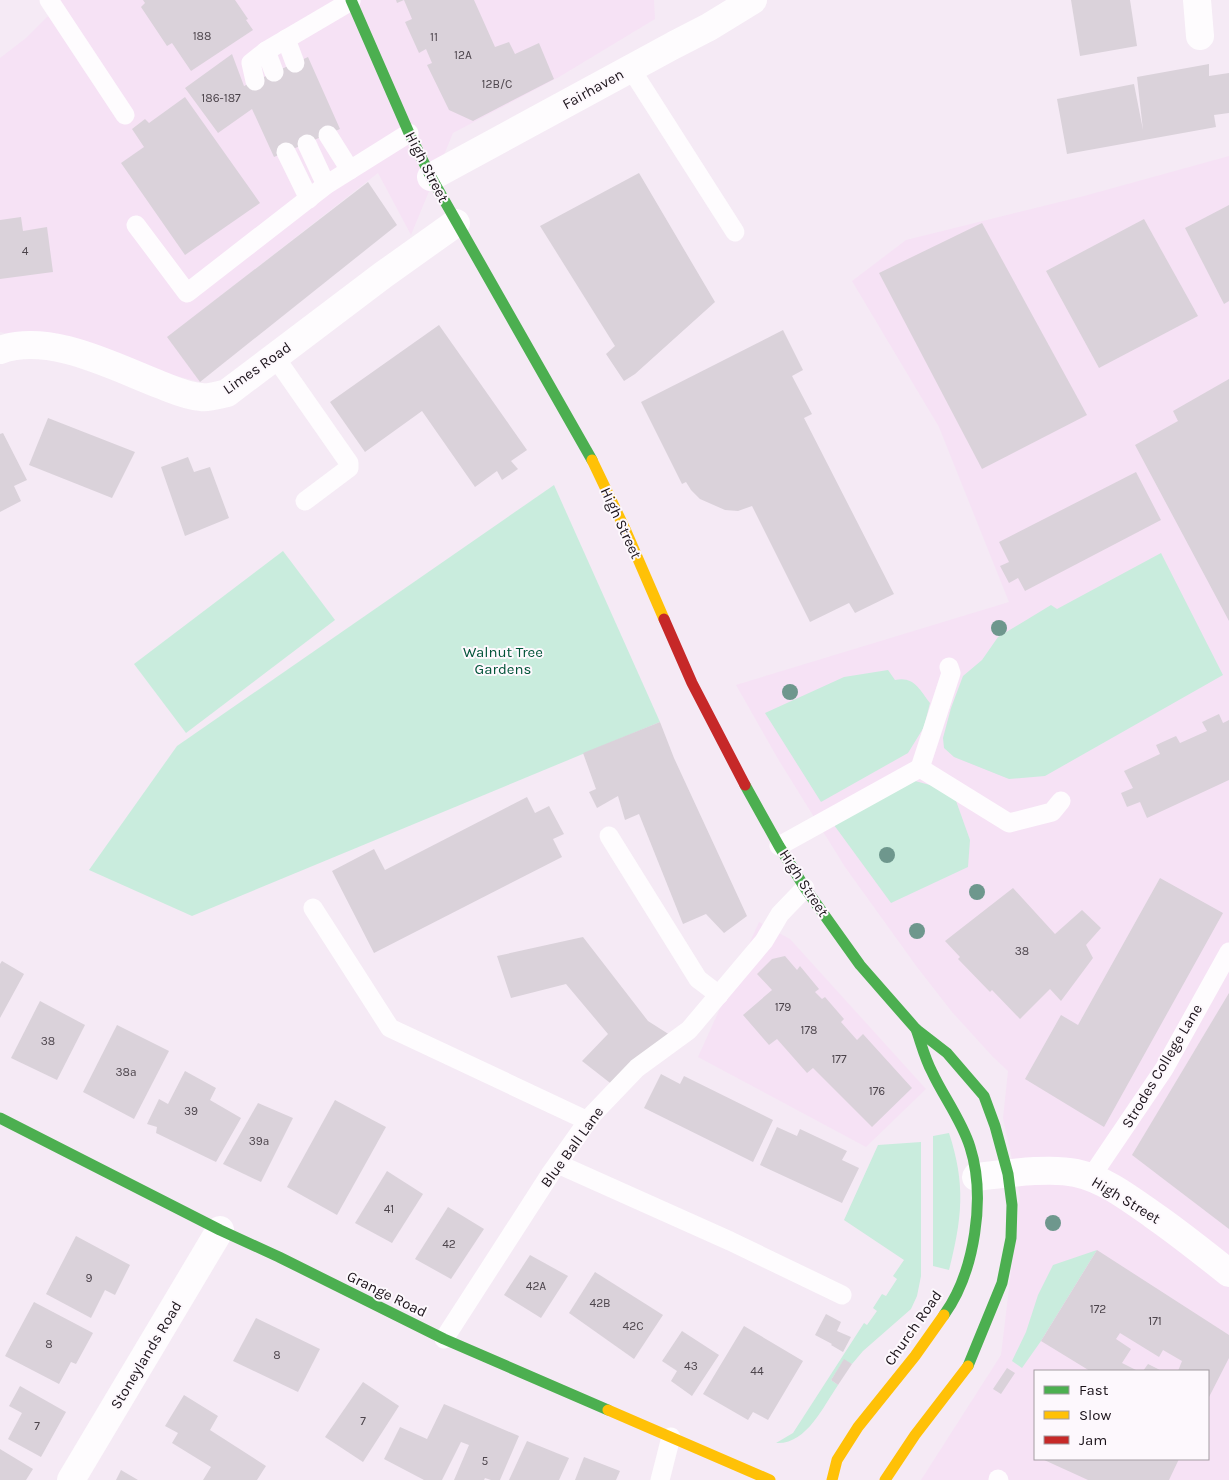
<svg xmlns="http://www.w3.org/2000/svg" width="1229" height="1480" font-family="Karla,sans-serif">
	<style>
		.built { fill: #f6e2f5; fill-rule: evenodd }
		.green { fill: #c9ecdd }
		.building { fill: #dad2da }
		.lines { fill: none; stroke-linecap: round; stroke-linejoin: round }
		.lane { stroke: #fefcfe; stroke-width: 19 }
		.street { stroke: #fefcfe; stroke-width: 28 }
		.fast { stroke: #4caf50; stroke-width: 11 }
		.slow { stroke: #ffc107; stroke-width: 11 }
		.jam { stroke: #c62828; stroke-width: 11 }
		.tree { fill: #6e978d }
		.labels { text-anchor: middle; stroke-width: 4; stroke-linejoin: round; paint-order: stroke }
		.number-label { font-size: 12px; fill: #4c444b }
		.street-label { font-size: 15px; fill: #1b131a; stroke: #fdf8fd }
		.park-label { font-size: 15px; fill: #005338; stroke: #fdf8fd }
	</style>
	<rect width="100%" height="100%" fill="#f5eaf5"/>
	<g class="built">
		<path d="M58 0H654L655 19 559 77 453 133 411 235 378 173 168 337 200 382 0 332V58L26 38 46 18 61 6Z"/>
		<path d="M1229 156V1480H921L1001 1355 1020 1196 1003 1118 1008 1071 993 1057 952 1012 917 967 845 867 778 759 736 685 1009 602 939 427 852 281 906 240 1084 196ZM1035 1371H1208V1459H1035Z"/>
		<path d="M759 922 790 939 926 1089 866 1147 698 1057Z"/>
	</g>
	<g class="green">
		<path d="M554 485 660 722 192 916 89 870 177 746Z"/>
		<path d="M283 551 335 620 186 733 134 664Z"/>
		<path d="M1161 553 1223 675 1045 776 1009 779 954 757 944 748 943 738 951 708 963 676 982 660 998 637 1051 605 1057 609Z"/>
		<path d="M888 670 895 680C914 676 919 689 930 703L924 727 908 753 821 802 765 713 844 677Z"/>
		<path d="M915 781 945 789 955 798 970 840 968 867 891 903 834 825Z"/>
		<path d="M949 1133C966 1185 962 1218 949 1270L933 1266V1136Z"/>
		<path d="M921 1142V1276L917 1296 911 1309 863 1351 852 1364 844 1360 831 1380 838 1385C823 1407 806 1445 776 1443L793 1433 864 1323 867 1325 877 1311 873 1308 882 1294 886 1296 897 1279 893 1276 904 1260 844 1220 878 1145Z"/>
		<path d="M1097 1250 1041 1341 1022 1368 1012 1361 1026 1332 1038 1295 1053 1265Z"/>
	</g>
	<g class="building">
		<path d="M143 0H235L248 19 246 20 253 30 191 71 172 43 167 46 141 7 145 3Z"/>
		<path d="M396 0H474L495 47 509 42 515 54 539 43 554 79 473 121 449 110 427 65 432 63 426 49 419 53 405 22 412 19 404 0 397 3Z"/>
		<path d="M1071 0H1130L1137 46 1080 56Z"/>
		<path d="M232 54 244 86 308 57 340 129 274 157 252 109 218 133 185 88Z"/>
		<path d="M1209 64V76L1229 73V113L1214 115 1216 127 1067 154 1057 99 1134 84 1143 130 1137 77Z"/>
		<path d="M185 97 260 203 185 255 121 163 144 147 132 129 145 119 149 123Z"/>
		<path d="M639 173 715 302 635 374 624 381 606 354 615 346 540 226Z"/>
		<path d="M368 182 397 225 200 382 167 337Z"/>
		<path d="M1229 205V301L1224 304 1185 228Z"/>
		<path d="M21 217 23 231 47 227 53 272 0 279V220Z"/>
		<path d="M1144 219 1198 316 1099 368 1046 271Z"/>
		<path d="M982 223 1087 415 982 469 879 273Z"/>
		<path d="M439 325 527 450 511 461 518 469 502 480 497 471 475 487 422 411 365 452 330 402Z"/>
		<path d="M783 330 803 370 792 376 812 414 804 418 894 594 855 613 849 603 810 622 752 506 738 511 725 510 700 499 691 490 686 482 682 484 641 402Z"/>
		<path d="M1229 379V621L1135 445 1178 421 1173 411Z"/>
		<path d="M48 418 135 452 112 498 29 465Z"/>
		<path d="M3 433 27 480 14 486 21 501 0 512V434Z"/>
		<path d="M188 457 194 472 210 467 229 518 185 536 161 467Z"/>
		<path d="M1136 472 1161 520 1025 591 1018 578 1009 583 1000 566 1009 562 999 542Z"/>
		<path d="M1219 714 1223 723 1229 720V780L1147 818 1140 802 1127 807 1121 793 1133 788 1124 771 1160 754 1156 745 1176 736 1180 743 1207 731 1202 722Z"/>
		<path d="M660 722 674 758 747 916 724 933 706 914 683 924 639 814 625 820 618 796 597 808 589 792 596 789 583 753Z"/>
		<path d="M527 797 535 813 549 806 564 834 553 839 562 857 374 953 332 871 374 849 385 870Z"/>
		<path d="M1160 878 1223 913 1104 1127 1025 1079 1061 1015 1078 1025Z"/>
		<path d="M1013 888 1055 934 1082 910 1101 928 1086 945 1093 958 1061 1001 1050 989 1020 1019 992 990 990 992 958 959 960 957 945 941Z"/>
		<path d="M583 937 648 1021 670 1035 614 1086 582 1061 608 1034 566 984 511 998 497 956Z"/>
		<path d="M785 956 797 970 800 966 819 989 815 992 822 999 825 997 844 1019 841 1022 857 1040 863 1034 912 1088 872 1127 813 1068 807 1073 777 1039 769 1045 743 1015 772 990 757 974 772 959Z"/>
		<path d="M2 961 24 974 0 1018V964Z"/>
		<path d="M1229 993V1229L1132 1155Z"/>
		<path d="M40 1001 85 1025 57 1080 11 1058Z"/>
		<path d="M117 1025 169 1051 134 1119 83 1092Z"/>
		<path d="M185 1071 216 1088 210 1100 241 1118 216 1162 156 1133 157 1127 147 1124 159 1099 168 1104Z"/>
		<path d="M661 1074 680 1084 684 1076 773 1120 753 1162 644 1108Z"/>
		<path d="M335 1100 386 1127 337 1215 287 1187Z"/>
		<path d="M258 1103 293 1118 261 1182 223 1164Z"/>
		<path d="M777 1127 797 1136 800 1129 847 1151 842 1160 859 1168 842 1203 760 1165Z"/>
		<path d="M387 1171 423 1194 392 1243 355 1223Z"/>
		<path d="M448 1207 484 1229 451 1279 415 1259Z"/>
		<path d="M76 1236 130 1265 115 1295 105 1290 91 1318 46 1294Z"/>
		<path d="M1097 1250 1229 1335V1358L1208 1399V1371H1178L1182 1361 1163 1350 1159 1357 1120 1333 1116 1339 1131 1349 1122 1363 1138 1371H1090L1041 1341Z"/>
		<path d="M530 1255 568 1276 541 1318 504 1295Z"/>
		<path d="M595 1272 663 1315 634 1359 569 1313Z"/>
		<path d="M34 1302 93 1333 76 1364 71 1362 59 1384 5 1356Z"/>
		<path d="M826 1314 841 1322 837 1331 851 1337 843 1352 831 1345 832 1344 815 1335Z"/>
		<path d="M256 1318 320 1349 298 1392 233 1361Z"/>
		<path d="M744 1326 803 1361 768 1420 753 1412 748 1420 703 1394Z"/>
		<path d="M682 1331 719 1355 692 1396 671 1381 677 1371 662 1361Z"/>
		<path d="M844 1359 852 1364 838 1385 831 1380Z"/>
		<path d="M1148 1364 1162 1371H1143Z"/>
		<path d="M1007 1368 1015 1373 1001 1394 993 1389Z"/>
		<path d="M363 1382 399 1406 363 1462 325 1437Z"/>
		<path d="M20 1386 66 1412 41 1457 8 1439 22 1413 9 1406Z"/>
		<path d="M184 1395 218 1416 210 1430 266 1466 257 1480H203L211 1467 172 1443 178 1433 165 1426Z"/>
		<path d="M444 1404 519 1436 500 1480H491L485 1478 484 1480H454L469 1445 461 1442 442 1480H424L384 1459 400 1427 427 1439Z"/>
		<path d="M527 1441 569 1458 559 1480H509Z"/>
		<path d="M0 1449 33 1469 26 1480H0Z"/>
		<path d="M584 1457 620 1471 616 1480H575Z"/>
		<path d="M1042 1459H1179L1169 1480H1088Z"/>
		<path d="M121 1470 138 1480H116Z"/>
	</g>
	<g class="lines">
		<g class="lane">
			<path d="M49 0 125 115"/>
			<path d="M286 39 295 63"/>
			<path d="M631 69 735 232"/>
			<path d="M274 72 266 51 351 1"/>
			<path d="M255 81 251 63 266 51"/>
			<path d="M328 135 350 170"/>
			<path d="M307 144 326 185"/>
			<path d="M286 152 309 199"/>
			<path d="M136 225 187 293 326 185 409 133"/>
			<path d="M275 357 349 463V468L305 501"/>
			<path d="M920 768 951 673 949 667"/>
			<path d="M609 836 698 979 719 995"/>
			<path d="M779 846 920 768 1009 823 1052 812 1061 801"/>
			<path d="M313 908 390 1028 588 1121"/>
			<path d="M558 1164 730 1241 842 1295"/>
			<path d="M1091 1177 1164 1069 1229 952"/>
			<path d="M444 1339 551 1173 592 1115 637 1068 689 1030 764 941 780 914 805 888"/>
			<path d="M998 1479 999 1480"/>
			<path d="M660 1480 671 1437"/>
		</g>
		<g class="street">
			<path d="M1197 0 1200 36"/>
			<path d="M431 177 674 45 709 27 753 0"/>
			<path d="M0 350C50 332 114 367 161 385 174 390 187 396 201 397 210 398 218 395 227 393L383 275 456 223"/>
			<path d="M976 1177C1004 1174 1049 1167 1076 1173 1104 1179 1129 1198 1153 1215 1179 1233 1204 1253 1229 1273"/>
			<path d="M71 1480 220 1230"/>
		</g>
		<g class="fast">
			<path d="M351 0 409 133 431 177 592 460"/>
			<path d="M745 785 779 846 805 888 860 965 916 1029 947 1053 984 1096 995 1126 1008 1174 1012 1205 1011 1238 1002 1283 968 1366"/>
			<path d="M916 1029C921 1043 925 1059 932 1072 943 1096 962 1121 970 1147 986 1197 975 1272 944 1315"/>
			<path d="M0 1118 220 1230 279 1257 444 1339 608 1410"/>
		</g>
		<g class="slow">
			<path d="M592 460 625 529 664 619"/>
			<path d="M608 1410 770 1480"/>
			<path d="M832 1480 837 1460 858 1427 915 1356 944 1315"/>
			<path d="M885 1480 915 1435 968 1366"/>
		</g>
		<path class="jam" d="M664 619 692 683 745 785"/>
	</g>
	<g class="tree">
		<circle cx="999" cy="628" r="8"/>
		<circle cx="790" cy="692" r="8"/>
		<circle cx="887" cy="855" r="8"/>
		<circle cx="977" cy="892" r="8"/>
		<circle cx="917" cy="931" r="8"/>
		<circle cx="1053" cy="1223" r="8"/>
	</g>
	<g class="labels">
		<g class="number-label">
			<text x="202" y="40">188</text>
			<text x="434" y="41">11</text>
			<text x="463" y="59">12A</text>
			<text x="497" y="88">12B/C</text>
			<text x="221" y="102">186-187</text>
			<text x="25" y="255">4</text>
			<text x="1022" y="955">38</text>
			<text x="783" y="1011">179</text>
			<text x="809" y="1034">178</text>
			<text x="48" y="1045">38</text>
			<text x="839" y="1063">177</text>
			<text x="126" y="1076">38a</text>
			<text x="877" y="1095">176</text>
			<text x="191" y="1115">39</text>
			<text x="259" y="1145">39a</text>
			<text x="389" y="1213">41</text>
			<text x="449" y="1248">42</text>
			<text x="89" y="1282">9</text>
			<text x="536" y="1290">42A</text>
			<text x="600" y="1307">42B</text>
			<text x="1098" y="1313">172</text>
			<text x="1155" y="1325">171</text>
			<text x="633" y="1330">42C</text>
			<text x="49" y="1348">8</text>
			<text x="277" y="1359">8</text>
			<text x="691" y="1370">43</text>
			<text x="757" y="1375">44</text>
			<text x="363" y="1425">7</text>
			<text x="37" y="1430">7</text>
			<text x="485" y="1465">5</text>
		</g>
		<g class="street-label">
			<text transform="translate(593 89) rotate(-29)" y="5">Fairhaven</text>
			<text transform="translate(427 167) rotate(63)" y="5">High Street</text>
			<text transform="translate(257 368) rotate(-35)" y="5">Limes Road</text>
			<text transform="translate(621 523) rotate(65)" y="5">High Street</text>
			<text transform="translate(804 883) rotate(57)" y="5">High Street</text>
			<text transform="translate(1162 1066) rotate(-59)" y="5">Strodes College Lane</text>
			<text transform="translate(572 1147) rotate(-54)" y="5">Blue Ball Lane</text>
			<text transform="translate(1126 1200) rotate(31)" y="5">High Street</text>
			<text transform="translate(387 1294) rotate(26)" y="5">Grange Road</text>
			<text transform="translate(913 1328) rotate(-55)" y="5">Church Road</text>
			<text transform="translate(146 1355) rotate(-59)" y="5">Stoneylands Road</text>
		</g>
		<g class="park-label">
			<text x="503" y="657">Walnut Tree<tspan x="503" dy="17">Gardens</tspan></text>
		</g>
	</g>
	<rect x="1034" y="1370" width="175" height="90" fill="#fdf8fd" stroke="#a39ca2"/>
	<rect x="1044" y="1386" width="25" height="8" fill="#4caf50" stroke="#a39ca2"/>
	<text x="1079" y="1395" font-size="15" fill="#1b131a">Fast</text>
	<rect x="1044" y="1411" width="25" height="8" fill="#ffc107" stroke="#a39ca2"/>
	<text x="1079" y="1420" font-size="15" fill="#1b131a">Slow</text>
	<rect x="1044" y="1436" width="25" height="8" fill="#c62828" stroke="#a39ca2"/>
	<text x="1079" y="1445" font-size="15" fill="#1b131a">Jam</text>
</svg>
